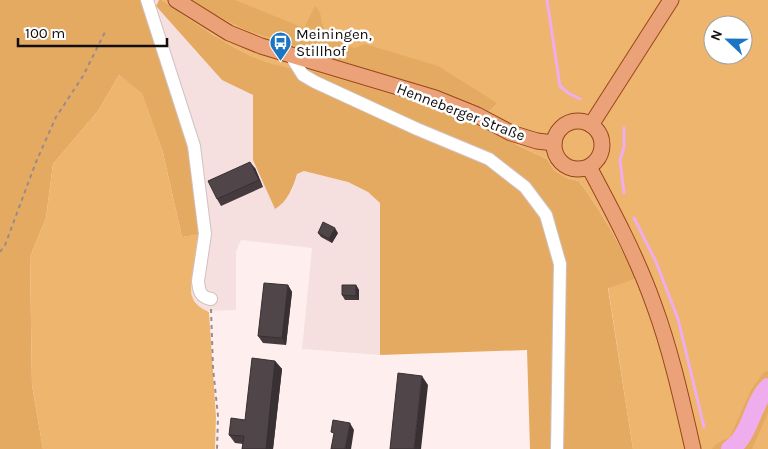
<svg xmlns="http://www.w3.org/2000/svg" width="768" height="449" font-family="Karla,sans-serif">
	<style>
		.built { fill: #f6dfdf }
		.green { fill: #eeb56f; fill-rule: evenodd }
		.forest { fill: #e5aa61 }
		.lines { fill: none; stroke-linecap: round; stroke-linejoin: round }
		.stream { stroke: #efaded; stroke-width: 3 }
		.river { stroke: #efaded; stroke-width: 18 }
		.minor-casing { stroke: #d0c1c1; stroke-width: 14 }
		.major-casing { stroke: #984619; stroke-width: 17 }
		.path { stroke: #978c8c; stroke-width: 2; stroke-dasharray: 4 4; stroke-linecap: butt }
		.minor { stroke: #fff; stroke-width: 12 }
		.major { stroke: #eca279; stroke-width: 15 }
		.wall { fill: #453b3f }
		.shaded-wall { fill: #383033 }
		.building { fill: #504549; stroke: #383033 }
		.labels { text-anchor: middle; stroke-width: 5; stroke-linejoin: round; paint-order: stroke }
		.poi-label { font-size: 15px; fill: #130e0e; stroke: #fff; text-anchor: start }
		.street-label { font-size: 15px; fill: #130e0e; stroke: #fff }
	</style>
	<rect width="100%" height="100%" fill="#feefee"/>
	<path class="built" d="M142 0H159L156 6 253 94V160L275 208 281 205 292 191 297 174 304 171 348 182 368 192 380 203V355L302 349 312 248 241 240 236 252V310L206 311 200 308 192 297Z"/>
	<g class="green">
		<path d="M162 0H768V449H633L608 287 636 279C620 244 602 212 579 181L567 178 554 170 547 159 517 145 305 69C297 68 289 68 282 67 244 59 194 22 162 0ZM713 25H743V55H713Z"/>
		<path d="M119 75 142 92 163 153 182 237 202 234C199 246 188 286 192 296 194 304 202 309 209 312L216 417 215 449H43L32 385 30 257 46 218 53 164 98 111Z"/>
	</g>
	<g class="forest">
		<path d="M0 0H142L191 148 202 234 182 237 163 153 142 93 119 75 98 111 53 164 46 218 30 257 32 385 43 449H0Z"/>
		<path d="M159 0H162C194 22 244 59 281 66 289 68 297 68 305 69L444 110 471 121 517 145 547 159 554 170 567 178 579 181C602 212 620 244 636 279L608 288 633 449H530L527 350 380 355V203L368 192 348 182 304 171 297 174C293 188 288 201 275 209L253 160V95L222 80 156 6Z"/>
		<path d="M192 0H235L304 28 315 6C324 15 319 19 324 28 330 39 344 43 354 48L365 44 438 66 497 103 488 112 441 92 286 44 244 29 214 14Z"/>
		<path d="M768 371V413L752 449H712L716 444 730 437 751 390 764 372Z"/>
	</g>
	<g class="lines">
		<g class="stream">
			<path d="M547 0 560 86 568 93 580 99"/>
			<path d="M624 128V147L620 160 624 193"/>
			<path d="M634 218 656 262 678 319 704 427"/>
		</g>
		<path class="river" d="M730 449C750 437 752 403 768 387"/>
		<defs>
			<g id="minor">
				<path d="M147 0 194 146 205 234 198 281C199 291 200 297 211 299"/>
				<path d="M291 56 303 75 315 82 417 129 489 159 525 187 546 215 560 264 557 449"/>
			</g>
			<g id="major">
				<path d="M176 0 229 33 261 46 435 98 477 115 511 133 537 141 554 143"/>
				<circle cx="578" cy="145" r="24"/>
				<path d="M591 125 671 0"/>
				<path d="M589 167C613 212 637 257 654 305 671 351 682 401 693 449"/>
			</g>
		</defs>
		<use href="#minor" class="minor-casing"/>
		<use href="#major" class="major-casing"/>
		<g class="path">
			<path d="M0 252 5 245 36 162 56 117 83 76 105 32"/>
			<path d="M211 309 213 368 218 416 217 449"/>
		</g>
		<use href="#minor" class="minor"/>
		<use href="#major" class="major"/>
	</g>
	<g class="wall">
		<path d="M255 168 263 187 221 206 217 199Z"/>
		<path d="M318 233H338L332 243 321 237Z"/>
		<path d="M288 285 292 292 286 345 263 343 258 336Z"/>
		<path d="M356 285 359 290V300H345L342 295Z"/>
		<path d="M275 361 282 369 273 449H242L243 444 235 443 229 435 245 420Z"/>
	</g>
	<g class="shaded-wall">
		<path d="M250 162 255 168 263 187 259 180Z"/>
		<path d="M335 228 338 233 332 243 329 239Z"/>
		<path d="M288 285 292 292 286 345 282 338Z"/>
		<path d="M356 285 359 290V300L356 296Z"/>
		<path d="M275 361 282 369 273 449H266Z"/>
		<path d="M422 376 428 385 421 449H414Z"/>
		<path d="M350 423 354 430 351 449H345Z"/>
	</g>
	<g class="building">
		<path d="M250 162 259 180 217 199 208 181Z"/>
		<path d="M323 222 335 228 329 239 318 233Z"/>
		<path d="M264 283 288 285 282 338 258 336Z"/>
		<path d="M342 285H356V296L342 295Z"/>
		<path d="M252 358 275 361 266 449H242L244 436 229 435 231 418 245 420Z"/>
		<path d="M398 373 422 376 414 449H390Z"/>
		<path d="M333 420 350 423 345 449H331L334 433 331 432Z"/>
	</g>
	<defs>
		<symbol id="bus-pin" viewBox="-11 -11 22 30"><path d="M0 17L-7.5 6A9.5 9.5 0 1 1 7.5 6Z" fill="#1a76c3" stroke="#fff"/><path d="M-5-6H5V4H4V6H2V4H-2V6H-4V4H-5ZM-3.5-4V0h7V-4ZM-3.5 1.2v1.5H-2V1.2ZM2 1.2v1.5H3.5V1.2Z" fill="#fff"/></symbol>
	</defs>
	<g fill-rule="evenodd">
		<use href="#bus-pin" x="268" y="30" width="25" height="34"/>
	</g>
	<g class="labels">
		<g class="poi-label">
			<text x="296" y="39">Meiningen,<tspan x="296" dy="17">Stillhof</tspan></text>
		</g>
		<g class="street-label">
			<text transform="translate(461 112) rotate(21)" y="5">Henneberger Straße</text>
		</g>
	</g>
	<g transform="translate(728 40) rotate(292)"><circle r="24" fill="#ffffff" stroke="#a19f9f"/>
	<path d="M0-4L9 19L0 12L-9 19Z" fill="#1a76c3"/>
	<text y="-8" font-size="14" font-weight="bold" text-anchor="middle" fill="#130e0e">N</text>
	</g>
	<path d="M18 38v8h149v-8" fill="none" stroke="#130e0e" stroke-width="2.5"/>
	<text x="25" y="38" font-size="15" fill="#130e0e" stroke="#ffffff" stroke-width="4" paint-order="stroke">100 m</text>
</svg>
